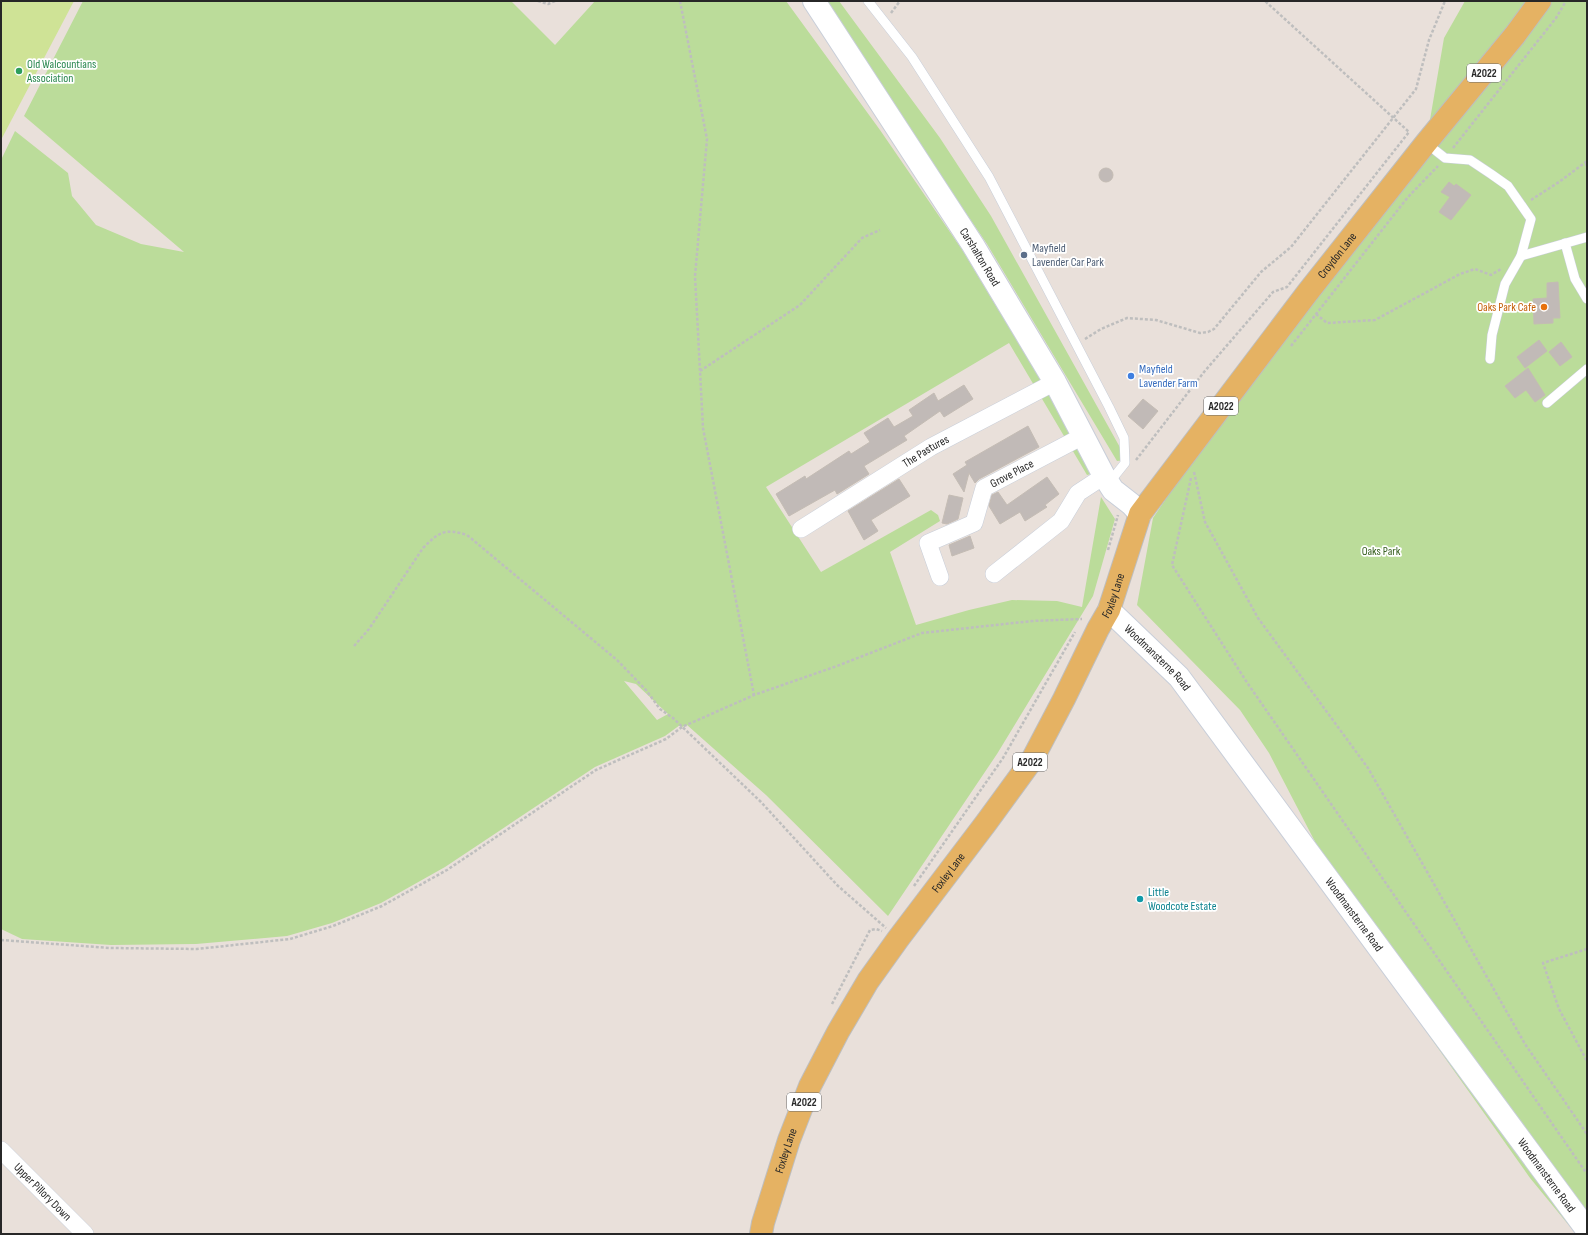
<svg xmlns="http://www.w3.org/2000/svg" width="1588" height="1235" font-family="'Sofia Sans Condensed',sans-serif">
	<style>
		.green { fill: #bbdc9a; fill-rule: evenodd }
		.pitch { fill: #cfe396 }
		.building { fill: #c1bab7; stroke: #c4bcb4 }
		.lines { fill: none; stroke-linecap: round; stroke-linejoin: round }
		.lane-casing { stroke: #c8ced9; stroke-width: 10 }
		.street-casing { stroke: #c8ced9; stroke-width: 18 }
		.secondary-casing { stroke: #c8ced9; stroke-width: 24 }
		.primary-casing { stroke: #bebebe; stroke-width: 24 }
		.path { stroke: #bebebe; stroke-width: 2.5; stroke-dasharray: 3 2; stroke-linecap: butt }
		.lane { stroke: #fff; stroke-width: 9 }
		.street { stroke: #fff; stroke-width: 17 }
		.secondary { stroke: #fff; stroke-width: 22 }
		.primary { stroke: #e5b263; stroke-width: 22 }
		.leisure-dot { fill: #2e9e5b; stroke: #fff; stroke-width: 1.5 }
		.service-dot { fill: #5c6f8a; stroke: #fff; stroke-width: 1.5 }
		.food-dot { fill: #e8710a; stroke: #fff; stroke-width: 1.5 }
		.shop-dot { fill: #3f7fe0; stroke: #fff; stroke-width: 1.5 }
		.culture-dot { fill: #0f9aa8; stroke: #fff; stroke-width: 1.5 }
		.labels { text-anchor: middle; stroke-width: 3.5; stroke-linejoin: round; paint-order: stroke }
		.shield { fill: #fff; stroke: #686868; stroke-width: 1 }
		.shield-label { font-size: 11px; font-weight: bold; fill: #272727 }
		.leisure-label { font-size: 12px; fill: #27864d; stroke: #fff; text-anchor: start }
		.service-label { font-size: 12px; fill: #4e5e75; stroke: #fff; text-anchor: start }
		.street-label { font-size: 12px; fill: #272727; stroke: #fff }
		.food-label { font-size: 12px; fill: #c56008; stroke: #fff; text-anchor: end }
		.shop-label { font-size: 12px; fill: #366cbe; stroke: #fff; text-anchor: start }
		.park-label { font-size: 12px; fill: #365e1e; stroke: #fff }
		.culture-label { font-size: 12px; fill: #0d838f; stroke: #fff; text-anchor: start }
	</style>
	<rect width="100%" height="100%" fill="#e9e0da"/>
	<g class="green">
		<path d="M83 1H511L555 45 595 1H786L880 130 963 251 999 311 1021 336 1016 339 1098 472 1087 475 1009 343 766 487 821 572 931 510 938 515 940 521 890 552 916 625 969 610 1012 600 1057 601 1082 607 1101 497 1115 519 1093 596 997 754 888 916 766 795 687 725 682 727 680 725 665 736 595 767 445 867 381 903 332 923 287 936 196 944 111 945 22 939 1 929V160L15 131 68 173 72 196 96 225 141 244 184 252 24 116ZM624 681 636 684 668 714 657 720Z"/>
		<path d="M821 1H839L940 138 991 216 1127 460 1117 461 987 244Z"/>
		<path d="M1465 1H1587V1234H1576L1530 1178 1379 965 1269 753 1240 710 1137 605 1153 518 1295 309 1426 143 1444 38Z"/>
	</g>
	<path class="pitch" d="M1 1H74L1 140Z"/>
	<g class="building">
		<circle cx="1106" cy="175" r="7"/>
		<path d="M1449 182 1454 186 1456 184 1471 195 1451 220 1439 212 1450 197 1441 192Z"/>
		<path d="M1558 282 1560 318H1553V323L1534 324 1533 299 1547 298V283Z"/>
		<path d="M1539 340 1547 351 1525 368 1517 357Z"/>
		<path d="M1561 342 1572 357 1560 366 1549 352Z"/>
		<path d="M1528 368 1545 395 1535 402 1526 390 1515 398 1505 386Z"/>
		<path d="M964 385 973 399 944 417 940 411 904 436 907 440 864 466 869 474 837 494 835 490 789 516 776 494 805 476 806 479 849 451 851 454 870 442 864 433 888 418 894 427 913 416 909 410 934 393 938 401Z"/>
		<path d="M1143 399 1158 411 1143 429 1128 416Z"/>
		<path d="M1028 426 1039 447 979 479 975 483 969 473 964 492 953 474 967 465 965 462Z"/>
		<path d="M1047 477 1059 494 1045 505 1047 507 1025 521 1020 512 1000 524 989 506 992 495 998 492 1007 505Z"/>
		<path d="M899 479 910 496 871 520 878 531 864 540 848 511Z"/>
		<path d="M949 495 963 498 958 519 947 524 942 523Z"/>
		<path d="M970 536 974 548 952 556 949 545Z"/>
	</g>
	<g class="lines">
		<defs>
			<g id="lane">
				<path d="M868 1 912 57 989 177 1109 407 1124 438 1125 463 1109 483"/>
				<path d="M1426 143 1445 158 1470 160 1491 174 1508 186 1531 219 1521 256 1505 284 1492 335 1490 359"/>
				<path d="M1565 243 1575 279 1587 299"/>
				<path d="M1521 256 1587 237"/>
				<path d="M1547 403 1587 369"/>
			</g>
			<g id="street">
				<path id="s1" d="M801 529 931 447 1055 382"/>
				<path d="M994 574 1061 521 1078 493 1104 476"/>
				<path id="s2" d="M940 577 928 543 974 523 984 488 1083 436"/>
				<path id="s3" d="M1 1150 85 1234"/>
			</g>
			<g id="secondary">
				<path id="s4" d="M814 1 973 245 1055 382 1104 476 1113 490 1131 504 1140 514"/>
				<path id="s5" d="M1109 610 1179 677 1587 1230"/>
			</g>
			<g id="primary">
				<path id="s6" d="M761 1234 763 1223 789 1140 810 1086 838 1032 868 981 898 939 986 823 1032 760 1064 699 1098 629 1109 610 1140 514 1308 292 1426 143 1515 35 1540 1"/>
			</g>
		</defs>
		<use href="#lane" class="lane-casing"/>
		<use href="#street" class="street-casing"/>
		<use href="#secondary" class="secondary-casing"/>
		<use href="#primary" class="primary-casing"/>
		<g class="path">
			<path d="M538 1 548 4 555 1"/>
			<path d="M680 1 707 139 695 276 703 428 754 695"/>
			<path d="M891 13 900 1"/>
			<path d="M1453 148 1556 18 1566 1"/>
			<path d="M1586 163 1587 170"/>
			<path d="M1531 200 1559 182 1587 161"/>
			<path d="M1316 314 1327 323 1375 320 1460 274 1475 269 1491 275 1501 269"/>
			<path d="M1085 339 1101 329 1127 318 1156 320 1200 333 1208 332 1214 329 1261 272 1291 247 1416 89 1429 40 1445 1"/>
			<path d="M1291 346 1408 197 1438 166"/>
			<path d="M700 371 800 305 862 238 880 230"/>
			<path d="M1136 460 1204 372 1273 292 1287 287 1409 132 1265 1"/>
			<path d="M1194 472 1205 522 1258 618 1368 768 1525 1044 1587 1134"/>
			<path d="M1191 478 1172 565 1246 681 1587 1174"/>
			<path d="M1108 550 1118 515"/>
			<path d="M354 646 369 629 423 548C439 532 445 528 467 535L617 660 646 690 660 709 673 718 761 802 837 885 886 928"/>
			<path d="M914 886 1003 758 1075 632"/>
			<path d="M1 940 110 948 197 949 290 939 333 926 382 906 447 870 596 770 666 739 682 727 754 695 837 666 922 633 1032 621 1082 619"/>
			<path d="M1587 949 1543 963 1559 1009 1587 1061"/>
			<path d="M832 1004 870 930 876 929 882 931"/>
		</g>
		<use href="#lane" class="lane"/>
		<use href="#street" class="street"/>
		<use href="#secondary" class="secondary"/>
		<use href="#primary" class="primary"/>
	</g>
	<circle class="leisure-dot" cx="19" cy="71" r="4"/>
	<circle class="service-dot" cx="1024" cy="255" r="4"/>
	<circle class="food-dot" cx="1544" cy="307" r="4"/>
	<circle class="shop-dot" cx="1131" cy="376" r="4"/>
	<circle class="culture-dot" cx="1140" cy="899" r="4"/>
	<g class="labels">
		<g class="shield">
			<rect x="1467" y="64" width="34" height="18" rx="3"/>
			<rect x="1204" y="397" width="34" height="18" rx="3"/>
			<rect x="1013" y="753" width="34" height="18" rx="3"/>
			<rect x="787" y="1093" width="34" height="18" rx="3"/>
		</g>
		<g class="shield-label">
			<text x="1484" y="77">A2022</text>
			<text x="1221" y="410">A2022</text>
			<text x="1030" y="766">A2022</text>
			<text x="804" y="1106">A2022</text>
		</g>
		<g class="leisure-label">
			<text x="27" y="68">Old Walcountians<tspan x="27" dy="14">Association</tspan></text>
		</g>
		<g class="service-label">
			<text x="1032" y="252">Mayfield<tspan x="1032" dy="14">Lavender Car Park</tspan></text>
		</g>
		<g class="street-label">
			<text dy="4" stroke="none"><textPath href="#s6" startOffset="1146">Croydon Lane</textPath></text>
			<text dy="4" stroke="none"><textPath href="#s4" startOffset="305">Carshalton Road</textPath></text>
			<text dy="4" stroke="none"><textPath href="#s1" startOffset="147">The Pastures</textPath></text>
			<text dy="4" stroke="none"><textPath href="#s2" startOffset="154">Grove Place</textPath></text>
			<text dy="4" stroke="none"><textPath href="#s6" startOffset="735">Foxley Lane</textPath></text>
			<text dy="4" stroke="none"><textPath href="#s5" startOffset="68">Woodmansterne Road</textPath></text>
			<text dy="4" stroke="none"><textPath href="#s6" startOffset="411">Foxley Lane</textPath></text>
			<text dy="4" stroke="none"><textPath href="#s5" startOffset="392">Woodmansterne Road</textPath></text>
			<text dy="4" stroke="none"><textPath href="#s6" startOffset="87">Foxley Lane</textPath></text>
			<text dy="4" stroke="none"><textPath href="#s5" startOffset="716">Woodmansterne Road</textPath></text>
			<text dy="4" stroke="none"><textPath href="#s3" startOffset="59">Upper Pillory Down</textPath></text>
		</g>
		<g class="food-label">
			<text x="1536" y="311">Oaks Park Cafe</text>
		</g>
		<g class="shop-label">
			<text x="1139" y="373">Mayfield<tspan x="1139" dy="14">Lavender Farm</tspan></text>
		</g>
		<g class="park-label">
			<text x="1381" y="555">Oaks Park</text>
		</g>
		<g class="culture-label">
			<text x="1148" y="896">Little<tspan x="1148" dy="14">Woodcote Estate</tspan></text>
		</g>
	</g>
	<rect width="1588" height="1235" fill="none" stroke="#272727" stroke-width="4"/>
</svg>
